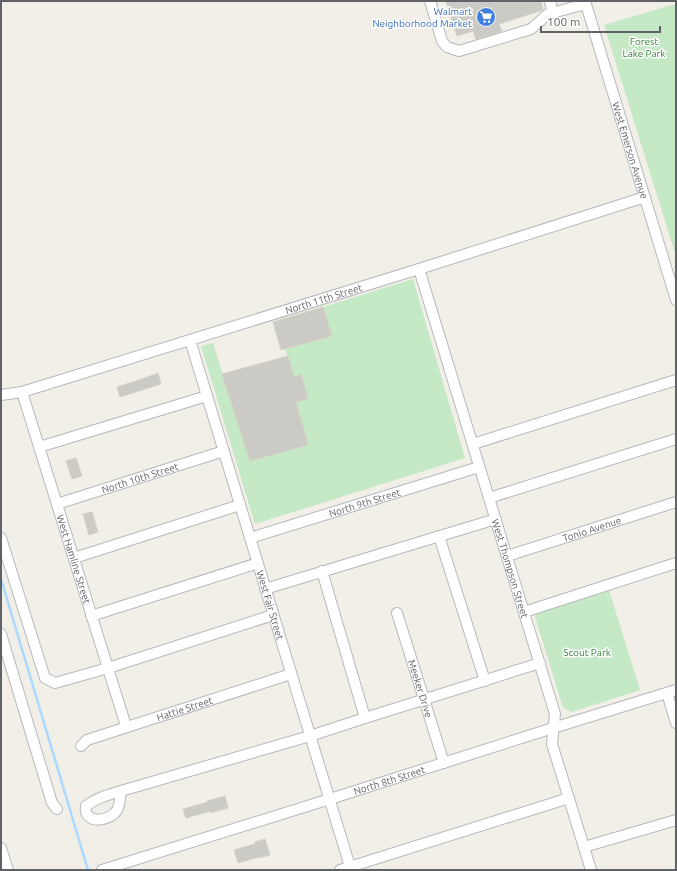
<svg xmlns="http://www.w3.org/2000/svg" width="677" height="871" font-family="Ubuntu,sans-serif">
	<style>
		.green { fill: #c5e8c5 }
		.lines { fill: none; stroke-linecap: round; stroke-linejoin: round }
		.stream { stroke: #aadaff; stroke-width: 2.5 }
		.building { fill: #cccac5; stroke: #d6d1c6 }
		.minor-casing { stroke: #b5b8bc; stroke-width: 12 }
		.minor { stroke: #fff; stroke-width: 10 }
		.labels { text-anchor: middle; stroke-width: 3; stroke-linejoin: round; paint-order: stroke }
		.shop-label { font-size: 10px; fill: #366cbe; stroke: #fff; text-anchor: end }
		.park-label { font-size: 10px; fill: #348238; stroke: #fff }
		.street-label { font-size: 10px; fill: #5f6368; stroke: #fff }
	</style>
	<rect width="100%" height="100%" fill="#f1efe8"/>
	<g class="green">
		<path d="M676 4V256L604 25Z"/>
		<path d="M413 279 465 458 255 524 201 346 213 343 250 461 308 445 296 402 308 398 301 375 294 377 285 349 332 336 323 307Z"/>
		<path d="M609 590 640 690 572 712 563 708 534 613Z"/>
	</g>
	<g class="lines">
		<path class="stream" d="M1 579 88 870"/>
	</g>
	<g class="building">
		<path d="M446 1H541L543 10 499 24 502 31 476 39 473 31 457 36Z"/>
		<path d="M323 307 332 336 281 350 273 322Z"/>
		<path d="M288 356 294 377 301 374 308 399 296 402 308 445 250 461 222 374Z"/>
		<path d="M158 373 161 384 120 397 117 387 142 379Z"/>
		<path d="M76 458 82 476 72 479 66 461Z"/>
		<path d="M92 512 98 532 89 535 83 514Z"/>
		<path d="M225 796 228 808 211 813V811L186 818 183 809 208 802 207 801Z"/>
		<path d="M265 839 270 855 259 858V857L238 863 234 850 255 844V842Z"/>
	</g>
	<g class="lines">
		<defs>
			<g id="minor">
				<path d="M430 1 442 41 447 47 459 51 531 29 548 14 586 4"/>
				<path d="M551 1 550 2 553 13"/>
				<path id="s1" d="M585 1 676 300"/>
				<path id="s2" d="M419 269 555 714 552 744 591 870"/>
				<path id="s3" d="M190 340 351 870"/>
				<path id="s4" d="M22 392 126 726"/>
				<path id="s5" d="M1 395 22 392 419 269 645 197"/>
				<path d="M473 444 676 380"/>
				<path d="M39 447 207 396"/>
				<path d="M489 498 676 439"/>
				<path id="s6" d="M57 504 224 451"/>
				<path d="M439 536 485 681"/>
				<path d="M1 538 45 678 55 683 108 668 273 615"/>
				<path id="s7" d="M250 538 479 467"/>
				<path id="s8" d="M507 556 676 502"/>
				<path d="M74 558 240 505"/>
				<path d="M322 571 365 718"/>
				<path d="M265 589 496 519"/>
				<path d="M524 612 676 563"/>
				<path id="s9" d="M397 613 444 763"/>
				<path d="M91 616 258 563"/>
				<path d="M1 634 52 803 57 809"/>
				<path d="M667 693 676 723"/>
				<path id="s10" d="M81 746 87 740 291 674"/>
				<path d="M121 791C120 797 120 805 117 810 110 822 83 825 86 806 96 798 108 795 121 791L310 736 365 718 540 663"/>
				<path d="M584 847 676 820"/>
				<path d="M1 848 8 870"/>
				<path id="s11" d="M102 870 330 799 553 728 676 690"/>
				<path d="M340 870 569 798"/>
			</g>
		</defs>
		<use href="#minor" class="minor-casing"/>
		<use href="#minor" class="minor"/>
	</g>
	<defs>
		<symbol id="supermarket-disc" viewBox="-11 -11 22 22"><circle r="9.5" fill="#3f7fe0" stroke="#fff"/><path d="M-6-5.5h2.5l.6 2H6L4.5 2H-2.5L-4.4-4H-6ZM-1.5 3.2a1.3 1.3 0 1 0 .1 0ZM3 3.2a1.3 1.3 0 1 0 .1 0Z" fill="#fff"/></symbol>
	</defs>
	<g fill-rule="evenodd">
		<use href="#supermarket-disc" x="475" y="6" width="22" height="22"/>
	</g>
	<g class="labels">
		<g class="shop-label">
			<text x="472" y="15">Walmart<tspan x="472" dy="12">Neighborhood Market</tspan></text>
		</g>
		<g class="park-label">
			<text x="644" y="45">Forest<tspan x="644" dy="12">Lake Park</tspan></text>
			<text x="587" y="656">Scout Park</text>
		</g>
		<g class="street-label">
			<text dy="4" stroke="none"><textPath href="#s1" startOffset="156">West Emerson Avenue</textPath></text>
			<text dy="4" stroke="none"><textPath href="#s5" startOffset="337">North 11th Street</textPath></text>
			<text dy="4" stroke="none"><textPath href="#s6" startOffset="87">North 10th Street</textPath></text>
			<text dy="4" stroke="none"><textPath href="#s7" startOffset="120">North 9th Street</textPath></text>
			<text dy="4" stroke="none"><textPath href="#s8" startOffset="89">Tonio Avenue</textPath></text>
			<text dy="4" stroke="none"><textPath href="#s4" startOffset="175">West Hamline Street</textPath></text>
			<text dy="4" stroke="none"><textPath href="#s2" startOffset="313">West Thompson Street</textPath></text>
			<text dy="4" stroke="none"><textPath href="#s3" startOffset="277">West Fair Street</textPath></text>
			<text dy="4" stroke="none"><textPath href="#s9" startOffset="79">Meeker Drive</textPath></text>
			<text dy="4" stroke="none"><textPath href="#s10" startOffset="111">Hattie Street</textPath></text>
			<text dy="4" stroke="none"><textPath href="#s11" startOffset="301">North 8th Street</textPath></text>
		</g>
	</g>
	<rect width="677" height="871" fill="none" stroke="#5f6368" stroke-width="4"/>
	<path d="M541 26v6h119v-6" fill="none" stroke="#5f6368" stroke-width="2"/>
	<text x="547" y="26" font-size="12" fill="#5f6368" stroke="#ffffff" stroke-width="3" paint-order="stroke">100 m</text>
</svg>
